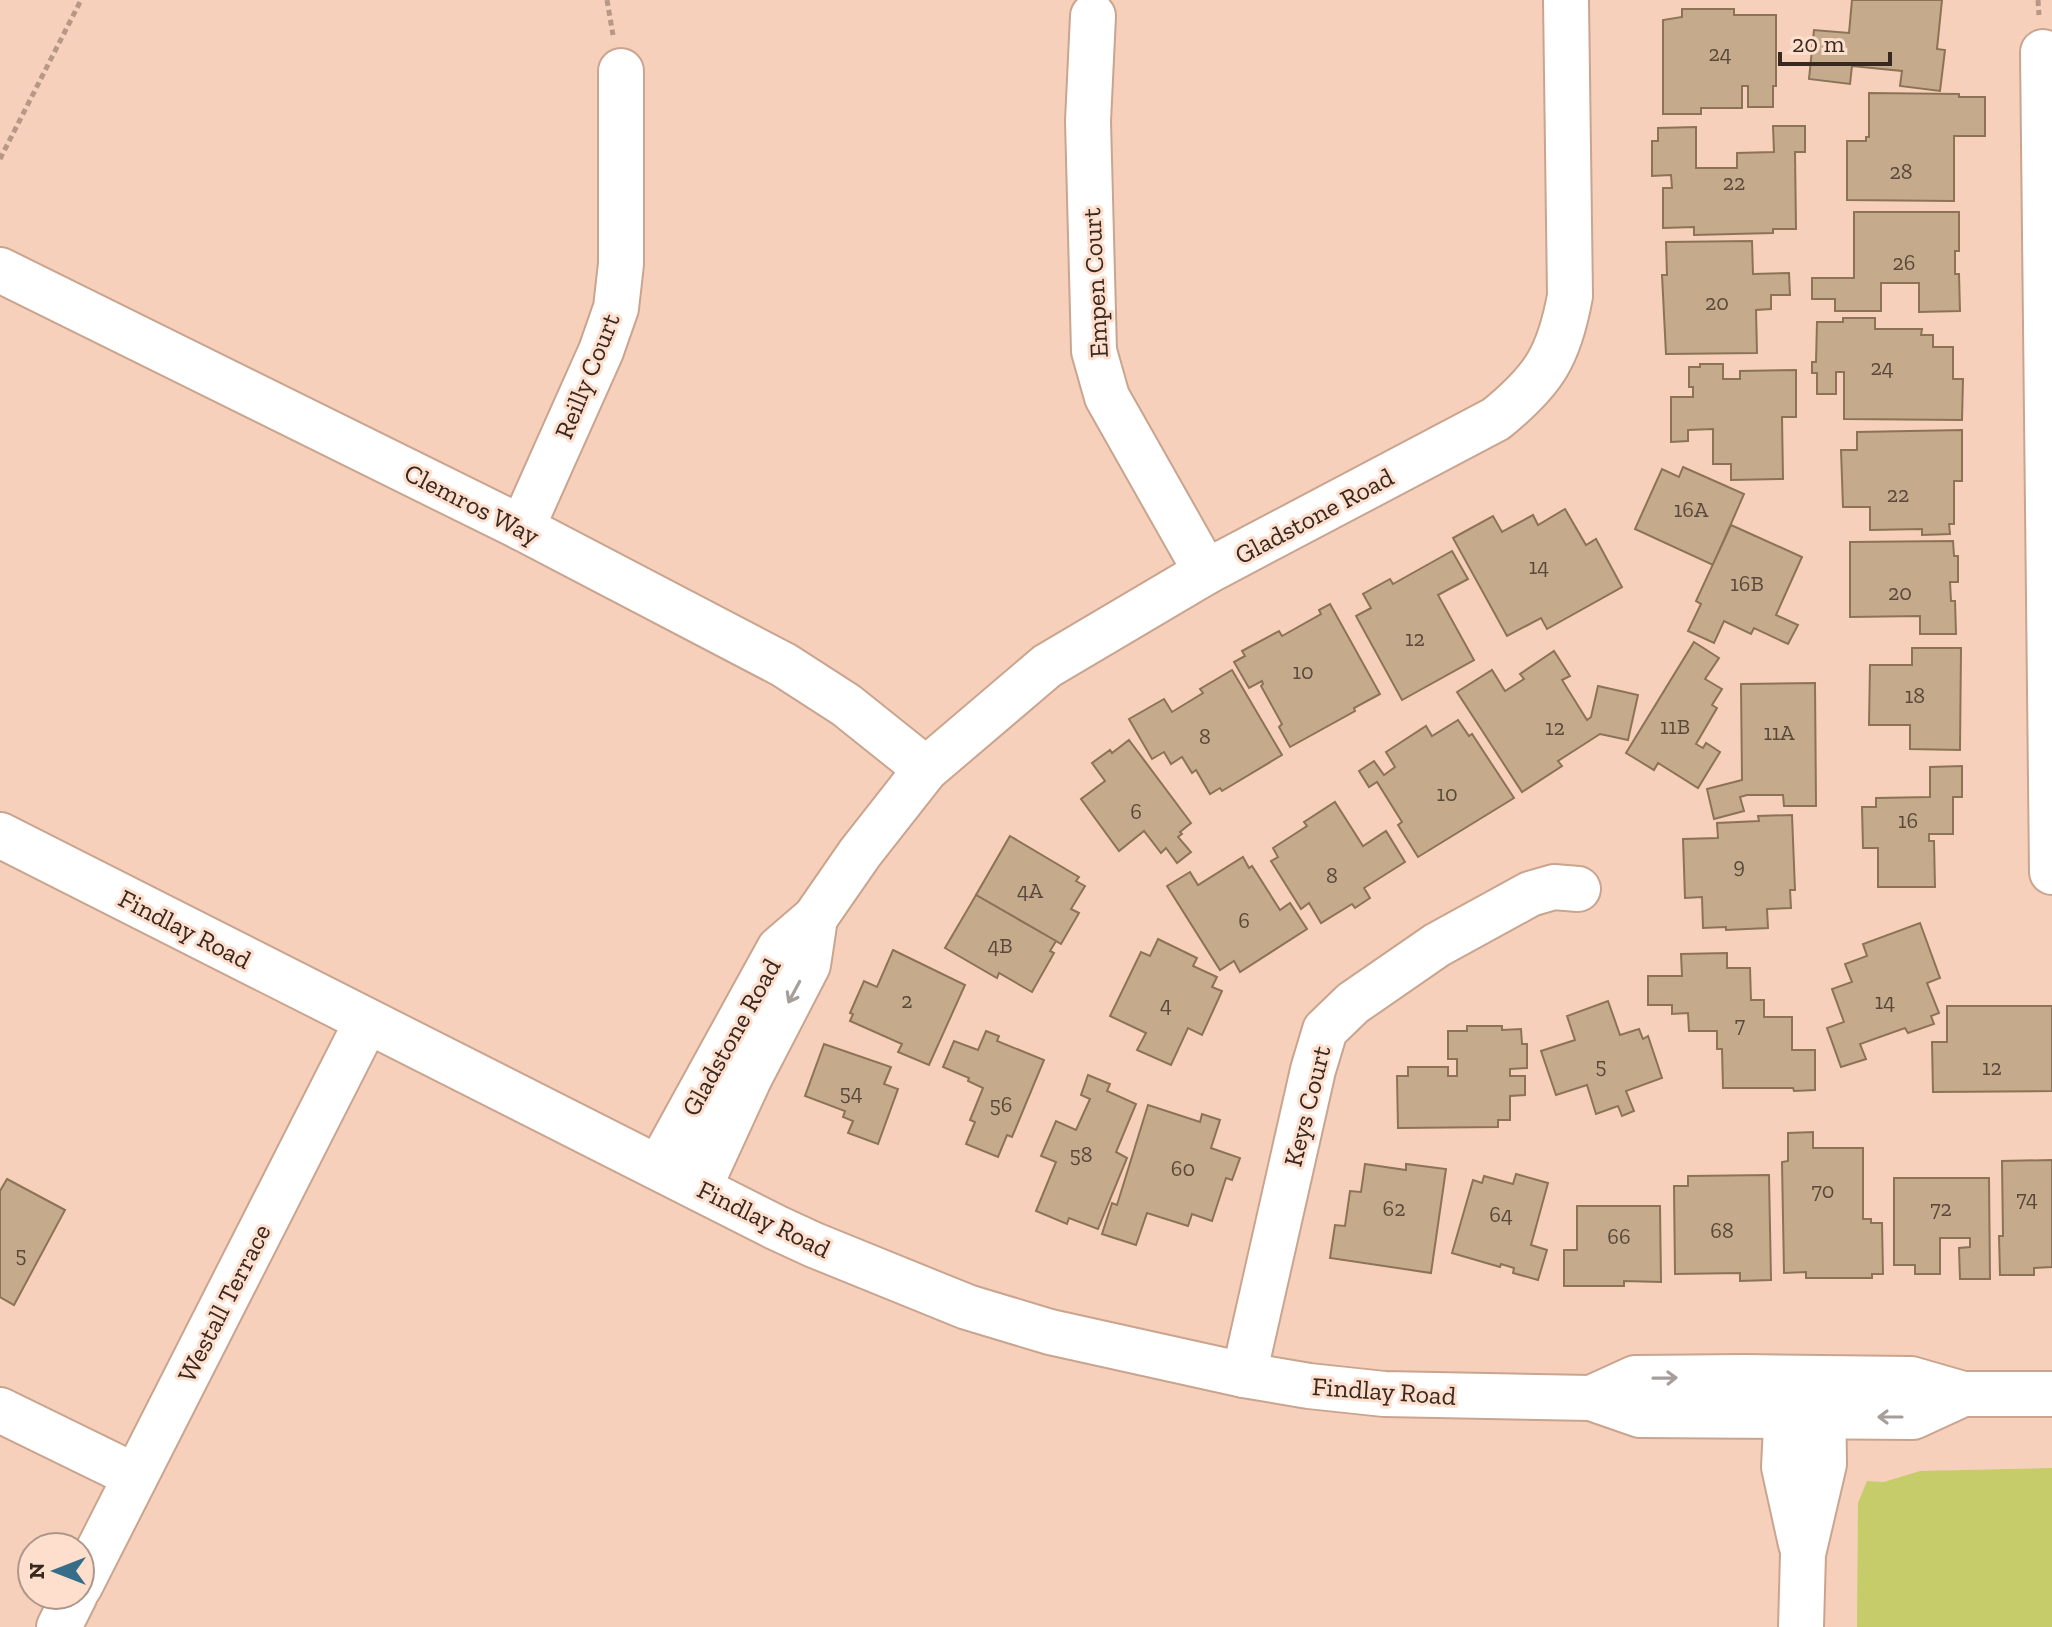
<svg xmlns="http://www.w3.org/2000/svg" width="2052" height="1627" font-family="'Zilla Slab',serif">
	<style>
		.green { fill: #c5cc69 }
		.building { fill: #c5ab8c; stroke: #8c7356; stroke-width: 2 }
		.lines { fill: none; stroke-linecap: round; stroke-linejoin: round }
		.minor-casing { stroke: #c9a48f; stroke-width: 48 }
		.major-casing { stroke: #c9a48f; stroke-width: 48 }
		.path { stroke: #b79887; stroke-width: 5; stroke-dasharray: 6 4; stroke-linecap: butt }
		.minor { stroke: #fff; stroke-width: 44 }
		.major { stroke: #fff; stroke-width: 44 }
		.oneway { stroke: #a59e9b }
		.labels { text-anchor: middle; stroke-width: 6; stroke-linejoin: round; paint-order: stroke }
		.number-label { font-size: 22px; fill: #5a493b }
		.street-label { font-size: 26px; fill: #372820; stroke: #fedfcd }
	</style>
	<rect width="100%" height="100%" fill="#f6d0ba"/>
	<path class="green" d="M2052 1468V1627H1857L1858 1503 1867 1481 1884 1482 1920 1471Z"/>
	<g class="building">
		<path d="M1852 0H1942L1937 49 1945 50 1940 91 1900 86 1902 71 1852 66 1850 84 1809 79 1814 30 1849 33Z"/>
		<path d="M1682 9H1734V15H1776V86H1773V107H1748V86H1742V108H1701V114H1663V20L1682 17Z"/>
		<path d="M1869 93 1959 94V97H1985V136H1954V201L1847 200V141H1866V137H1869Z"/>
		<path d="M1773 126H1805V152H1795L1796 229H1773V233L1694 235V227L1663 228V188H1672L1671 175 1652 176V141H1658V128L1696 127V168H1737V153L1774 152Z"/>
		<path d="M1854 212H1959V251H1955V274H1959L1960 311 1919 312V283H1881V311H1835V299H1812V278H1854Z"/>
		<path d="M1752 241 1753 274 1789 273 1790 295H1771V309L1756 310 1757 353 1666 354 1662 275H1667L1666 242Z"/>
		<path d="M1843 318H1875V329H1922L1921 335H1933V347H1953V379H1963L1962 420 1844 419V372H1836V394H1817V373H1812V362H1816L1817 322H1843Z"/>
		<path d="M1700 364H1723V379H1740V371L1796 370V417H1782L1783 479 1731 480V464H1713V429L1688 430V441L1671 442V397H1693V387H1689V367H1700Z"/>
		<path d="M1962 430V481H1954V524H1949L1950 534 1922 535V529L1870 530V507H1843L1841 450H1857V432Z"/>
		<path d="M1683 467 1744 494 1713 565 1635 529 1662 469 1679 477Z"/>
		<path d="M1565 509 1586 545 1596 539 1622 587 1547 629 1541 618 1507 636 1453 538 1493 516 1502 532 1533 515 1538 525Z"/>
		<path d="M1731 525 1802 557 1776 615 1798 625 1788 644 1754 628 1751 634 1724 621 1714 643 1688 631 1701 604 1696 601Z"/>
		<path d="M1953 541 1954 556H1958V582H1950L1951 601H1955L1956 634H1920V616L1850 617V542Z"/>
		<path d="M1452 551 1468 579 1438 595 1474 660 1402 700 1356 616 1371 608 1363 594 1390 579 1393 584Z"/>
		<path d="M1330 604 1380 694 1354 708 1355 711 1290 747 1279 727 1282 724 1261 686 1263 684 1262 681 1249 688 1234 662 1245 656 1242 651 1279 631 1282 636 1321 614 1319 610Z"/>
		<path d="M1694 642 1719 658 1705 679 1722 689 1712 705 1717 708 1696 744 1703 748 1706 743 1720 752 1698 788 1658 763 1654 770 1626 753Z"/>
		<path d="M1912 648H1961L1960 750 1910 749V725H1869L1870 665H1912Z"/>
		<path d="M1554 651 1570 676 1562 680 1587 720 1591 717 1598 686 1638 695 1628 740 1600 734 1558 761 1562 766 1522 792 1457 692 1492 670 1505 691 1524 679 1520 674Z"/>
		<path d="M1232 670 1282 755 1222 791 1220 788 1210 794 1196 770 1192 773 1182 757 1171 764 1164 752 1152 759 1129 719 1164 699 1172 712 1203 693 1200 689Z"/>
		<path d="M1815 683 1816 806H1784L1783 795H1747L1740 797 1744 811 1714 819 1707 789 1742 780 1741 684Z"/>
		<path d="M1458 720 1469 736 1472 734 1514 798 1418 857 1398 825 1402 822 1377 782 1369 787 1359 771 1374 761 1384 775 1395 767 1386 752 1426 726 1432 736Z"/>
		<path d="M1129 740 1191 823 1180 832 1182 834 1178 837 1191 852 1177 863 1166 848 1161 853 1144 831 1119 851 1081 799 1105 781 1092 763 1110 750 1112 753Z"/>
		<path d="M1962 766V797H1953V834H1929V841H1934L1935 887H1878V848H1863L1862 807H1876V798L1930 797V767Z"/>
		<path d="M1335 802 1363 846 1386 831 1405 862 1364 888 1370 898 1355 908 1352 904 1321 923 1309 903 1301 909 1271 861 1278 857 1273 848 1307 826 1304 822Z"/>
		<path d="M1792 815 1795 890H1790L1791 908 1767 909 1768 928 1726 930V927L1703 928 1702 897 1685 898 1683 839 1718 838 1717 823 1759 821 1758 816Z"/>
		<path d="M1010 836 1079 877 1076 881 1085 886 1071 909 1079 913 1061 944 976 895Z"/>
		<path d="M1243 857 1249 868 1252 866 1280 910 1290 903 1307 929 1240 972 1234 961 1220 970 1167 886 1190 872 1198 885Z"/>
		<path d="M976 895 1056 941 1050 951 1054 953 1032 992 999 973 997 978 945 948Z"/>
		<path d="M1920 923 1940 978 1927 983 1939 1013 1931 1016 1934 1024 1908 1033 1905 1028 1860 1044 1866 1059 1841 1067 1827 1028 1844 1022 1832 989 1852 982 1845 964 1867 956 1863 944Z"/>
		<path d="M1158 939 1197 958 1193 966 1217 977 1212 987 1222 991 1202 1035 1188 1028 1171 1065 1137 1050 1146 1033 1110 1016 1141 952 1150 956Z"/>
		<path d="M893 950 965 985 929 1065 898 1052 902 1044 850 1021 853 1014 850 1013 864 981 877 987Z"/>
		<path d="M1727 953V968H1750L1751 1000H1764V1017H1792V1050H1815V1090L1794 1091 1793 1088H1723L1722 1049H1717V1031H1689L1688 1013 1672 1014V1005H1648V976H1682L1681 954Z"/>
		<path d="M1608 1001 1620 1035 1639 1029 1643 1039 1648 1036 1662 1078 1626 1091 1634 1111 1622 1116 1618 1106 1596 1114 1587 1085 1556 1095 1541 1051 1575 1040 1567 1016Z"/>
		<path d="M1947 1006H2052V1091L1933 1092 1932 1042H1947Z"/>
		<path d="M1467 1026H1502V1030L1521 1029 1522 1044H1527V1068L1510 1069V1076H1525V1095L1510 1096V1120H1498V1127L1398 1128 1397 1076H1408V1067H1448V1076H1457V1059H1448V1031H1467Z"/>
		<path d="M986 1031 999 1036 997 1041 1044 1060 1012 1137 1007 1135 998 1157 966 1144 975 1122 970 1120 983 1088 968 1081 969 1078 943 1067 954 1041 978 1050Z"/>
		<path d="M824 1044 891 1067 884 1084 898 1089 878 1144 848 1133 853 1121 843 1117 845 1111 805 1096Z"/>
		<path d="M1088 1075 1110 1084 1107 1091 1136 1104 1116 1152 1127 1158 1098 1229 1069 1218 1067 1224 1036 1211 1056 1162 1041 1156 1056 1121 1076 1130 1090 1099 1081 1095Z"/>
		<path d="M1148 1105 1200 1122 1202 1114 1220 1120 1211 1148 1240 1158 1232 1180 1226 1178 1212 1221 1192 1214 1188 1226 1147 1213 1136 1245 1102 1234 1112 1203 1117 1205Z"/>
		<path d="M1813 1132V1148H1863V1219H1871V1223H1882L1883 1274H1872V1278H1806V1272L1784 1273 1782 1162 1788 1161V1133Z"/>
		<path d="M2052 1160V1267L2034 1268V1275H2000L1999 1236H2003L2002 1161Z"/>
		<path d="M1365 1164 1406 1170V1164L1446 1169 1431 1273 1330 1258 1335 1225 1345 1226 1350 1191 1361 1192Z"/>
		<path d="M1516 1174 1548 1183 1531 1245 1547 1250 1538 1280 1513 1273 1514 1268 1501 1264 1500 1267 1452 1253 1473 1180 1482 1183 1484 1176 1513 1184Z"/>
		<path d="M1769 1175 1771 1280 1740 1281V1273L1675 1274 1674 1186H1688V1176Z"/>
		<path d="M1894 1178H1989L1990 1279H1960L1959 1248 1970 1247V1238H1940V1274H1915V1265H1894Z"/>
		<path d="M7 1179 65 1210 14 1305 0 1297V1191Z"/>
		<path d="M1577 1206H1660L1661 1282 1624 1281V1286H1564V1250H1577Z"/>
	</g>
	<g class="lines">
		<defs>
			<g id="minor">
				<path d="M1093 16 1088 121 1094 351 1107 397 1206 572"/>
				<path d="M2043 52 2052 872"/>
				<path d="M0 270 522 528 784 665 846 705 926 769"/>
				<path d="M522 528 601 351 616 308 621 264V71"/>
				<path d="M659 1167 779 949 815 918 860 853 926 769 1047 666 1206 572 1496 419C1544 380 1559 356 1570 296L1566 0"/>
				<path d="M699 1188 749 1079 808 965 815 918"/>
				<path d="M1244 1375 1313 1070 1325 1030 1353 1003 1437 945 1530 894 1554 887 1578 889"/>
				<path d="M0 1410 135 1476"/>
				<path d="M80 1586 367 1021"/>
				<path d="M59 1627 75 1595"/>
			</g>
			<g id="major">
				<path d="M0 835 775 1227 814 1245 967 1307 1050 1332 1244 1375 1309 1386 1384 1394 1591 1398 1640 1415 1913 1417 1963 1394"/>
				<path d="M1788 1387 1784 1467 1801 1544"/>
				<path d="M1591 1398 1635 1378 1745 1377 1911 1379 1963 1394H2052"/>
				<path d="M1801 1627 1803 1554 1824 1464 1823 1388"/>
			</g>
		</defs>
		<use href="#minor" class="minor-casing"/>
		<use href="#major" class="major-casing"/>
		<g class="path">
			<path d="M607 0 613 35"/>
			<path d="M2038 0 2039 15"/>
			<path d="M0 159 81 0"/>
		</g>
		<use href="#minor" class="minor"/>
		<use href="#major" class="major"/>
	</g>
	<defs><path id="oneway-shaft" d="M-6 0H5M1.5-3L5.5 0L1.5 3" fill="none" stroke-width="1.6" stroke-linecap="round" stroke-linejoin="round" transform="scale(2)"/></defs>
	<g class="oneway">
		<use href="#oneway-shaft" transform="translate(794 992) rotate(118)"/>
		<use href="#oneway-shaft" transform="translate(1665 1378) rotate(-1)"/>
		<use href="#oneway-shaft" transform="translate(1890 1417) rotate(180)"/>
	</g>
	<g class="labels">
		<g class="number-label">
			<text x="1720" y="61">24</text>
			<text x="1901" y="179">28</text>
			<text x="1734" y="190">22</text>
			<text x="1904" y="270">26</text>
			<text x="1717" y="310">20</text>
			<text x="1882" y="375">24</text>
			<text x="1898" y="502">22</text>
			<text x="1691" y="517">16A</text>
			<text x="1539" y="574">14</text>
			<text x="1747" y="591">16B</text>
			<text x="1900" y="600">20</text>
			<text x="1415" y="646">12</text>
			<text x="1303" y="679">10</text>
			<text x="1915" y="703">18</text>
			<text x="1675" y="734">11B</text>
			<text x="1555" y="735">12</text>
			<text x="1779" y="740">11A</text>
			<text x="1205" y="744">8</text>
			<text x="1447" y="801">10</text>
			<text x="1136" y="819">6</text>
			<text x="1908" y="828">16</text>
			<text x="1739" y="873">9</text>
			<text x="1332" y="883">8</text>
			<text x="1030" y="898">4A</text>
			<text x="1244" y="928">6</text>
			<text x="1000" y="953">4B</text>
			<text x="907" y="1008">2</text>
			<text x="1885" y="1009">14</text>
			<text x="1166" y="1012">4</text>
			<text x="1740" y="1032">7</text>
			<text x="1601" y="1073">5</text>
			<text x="1992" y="1075">12</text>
			<text x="851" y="1100">54</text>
			<text x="1001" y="1112">56</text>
			<text x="1081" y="1162">58</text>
			<text x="1183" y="1176">60</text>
			<text x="1823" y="1198">70</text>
			<text x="2027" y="1206">74</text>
			<text x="1394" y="1216">62</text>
			<text x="1941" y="1216">72</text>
			<text x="1501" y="1222">64</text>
			<text x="1722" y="1238">68</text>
			<text x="1619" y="1244">66</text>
			<text x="21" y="1262">5</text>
		</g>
		<g class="street-label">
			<text transform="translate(1095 283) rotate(-93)" y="9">Empen Court</text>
			<text transform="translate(587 376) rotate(-68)" y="9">Reilly Court</text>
			<text transform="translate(472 504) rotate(27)" y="9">Clemros Way</text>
			<text transform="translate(1314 516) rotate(-28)" y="9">Gladstone Road</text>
			<text transform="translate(185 929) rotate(27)" y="9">Findlay Road</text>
			<text transform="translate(731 1037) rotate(-61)" y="9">Gladstone Road</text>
			<text transform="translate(1307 1106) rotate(-76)" y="9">Keys Court</text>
			<text transform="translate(764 1219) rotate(26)" y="9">Findlay Road</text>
			<text transform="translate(224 1303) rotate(-63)" y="9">Westall Terrace</text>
			<text transform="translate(1384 1391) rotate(4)" y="9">Findlay Road</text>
		</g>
	</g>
	<g transform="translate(56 1571) rotate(270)"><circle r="38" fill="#fedfcd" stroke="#ae9688" stroke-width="2"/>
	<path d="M0-6L14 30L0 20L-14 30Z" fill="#366d88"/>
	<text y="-12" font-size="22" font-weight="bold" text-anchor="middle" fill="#372820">N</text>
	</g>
	<path d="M1780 52v12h110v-12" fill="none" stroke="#372820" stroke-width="4"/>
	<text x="1792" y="52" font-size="24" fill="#372820" stroke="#fedfcd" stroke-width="6" paint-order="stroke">20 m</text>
</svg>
